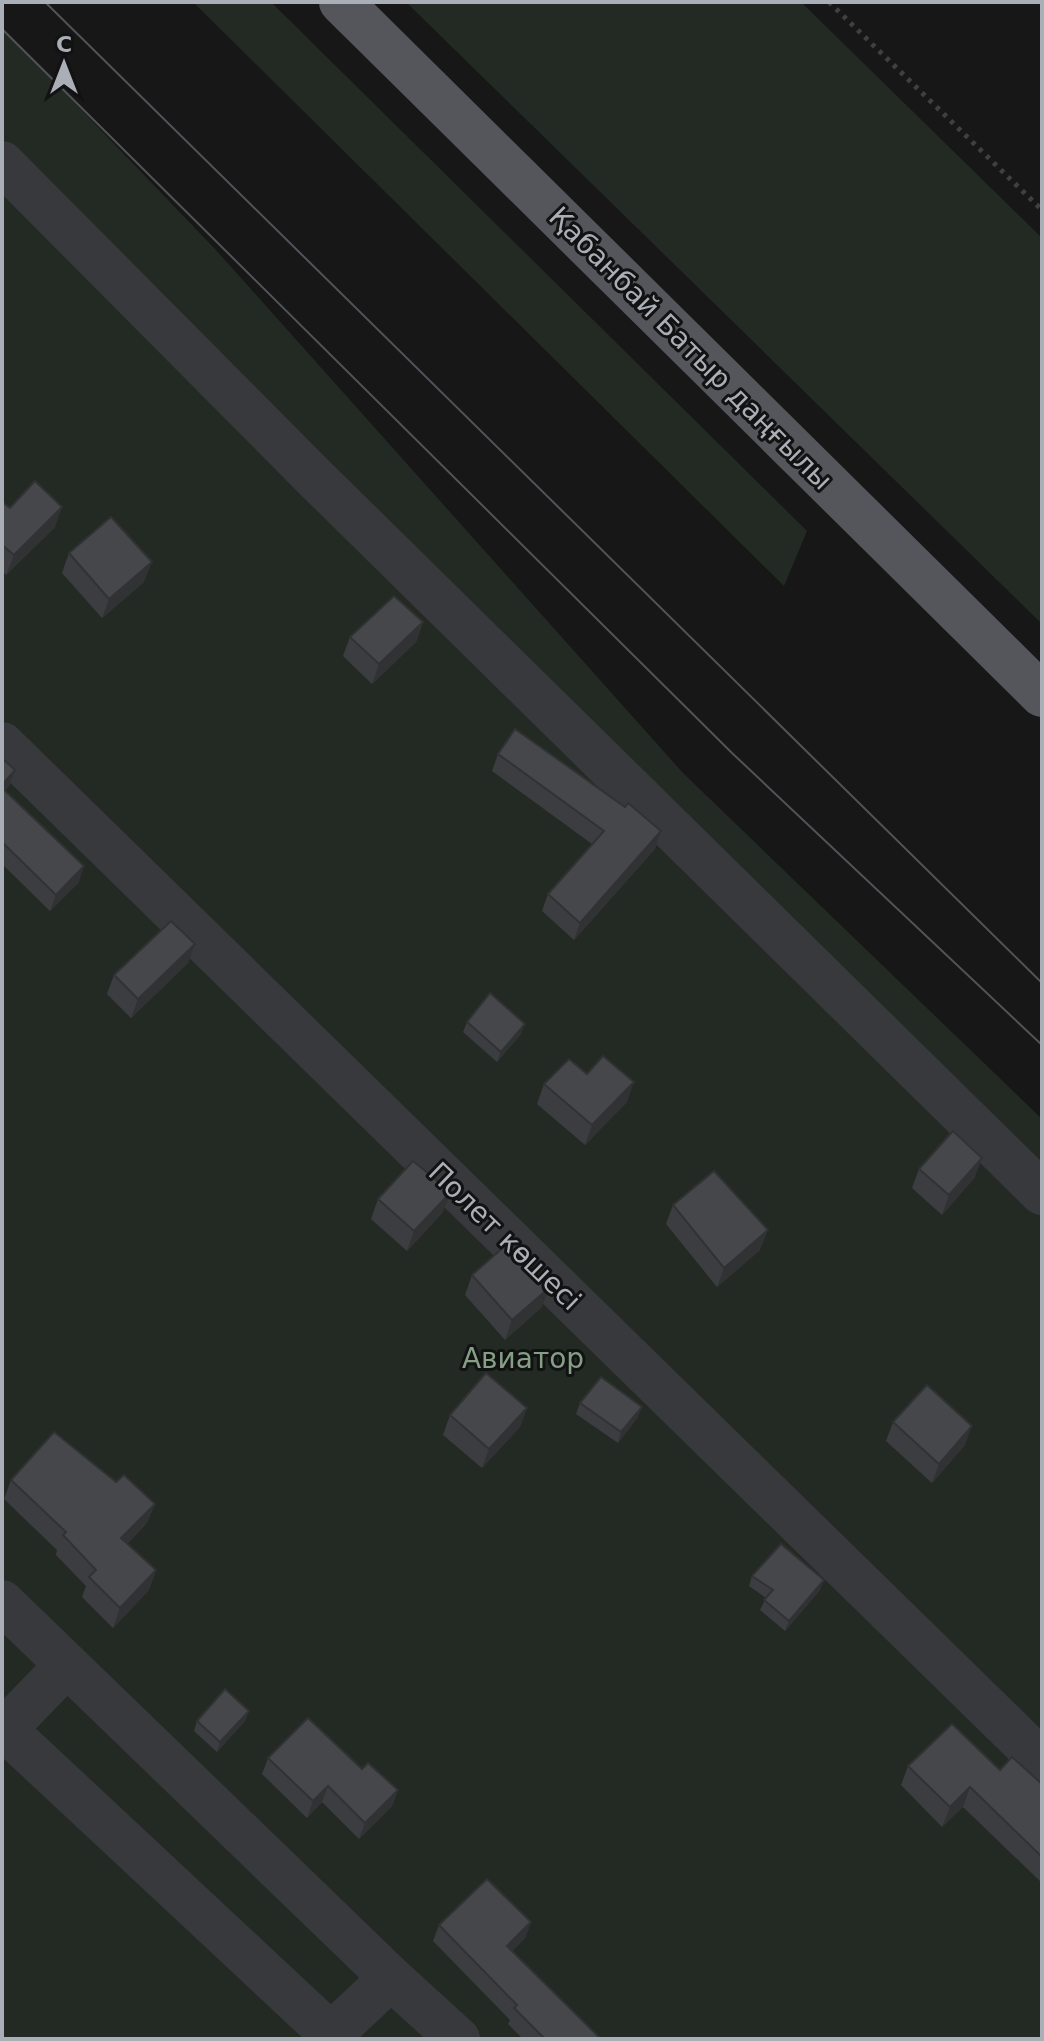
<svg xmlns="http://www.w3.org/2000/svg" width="1044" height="2041" font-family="'DejaVu Sans',sans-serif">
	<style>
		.green { fill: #232a24 }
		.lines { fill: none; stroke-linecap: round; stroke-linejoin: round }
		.path { stroke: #3e4043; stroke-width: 5; stroke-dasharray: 4 6; stroke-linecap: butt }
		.minor { stroke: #38393d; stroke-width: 44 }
		.major { stroke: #54565b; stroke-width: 44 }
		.tram { stroke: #515357; stroke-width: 2 }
		.wall { fill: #3c3d40 }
		.shaded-wall { fill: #313234 }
		.building { fill: #46474a; stroke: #313234; stroke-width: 2 }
		.labels { text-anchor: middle; stroke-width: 6; stroke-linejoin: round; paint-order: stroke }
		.street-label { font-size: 28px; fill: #aaaeb6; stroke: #121213 }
		.park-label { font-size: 28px; fill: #849f86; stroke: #121213 }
	</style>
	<rect width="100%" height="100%" fill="#171718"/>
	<g class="green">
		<path d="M193 2H271L807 531 784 586Z"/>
		<path d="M406 2H801L1042 238V624Z"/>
		<path d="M2 27 216 250 683 773 1042 1119V2039H2Z"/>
	</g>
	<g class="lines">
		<path class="path" d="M829 2 1042 210"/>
		<g class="minor">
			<path d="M2 163 315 478 1042 1193"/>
			<path d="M2 744 1042 1761"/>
			<path d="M2 1602 391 1978 458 2039"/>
			<path d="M2 1727 336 2039"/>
			<path d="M2 1732 67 1665"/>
			<path d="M326 2039 391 1978"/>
		</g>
		<path class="major" d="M341 2 1042 695"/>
		<g class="tram">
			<path d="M45 2 1042 983"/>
			<path d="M2 29 732 753 1042 1045"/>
		</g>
	</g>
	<g class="wall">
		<path d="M2 502 10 508 55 527 6 575 2 571Z"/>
		<path d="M69 553 144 582 102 618 62 573Z"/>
		<path d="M423 622 416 642 372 684 343 656 350 637Z"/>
		<path d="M498 754 661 831 655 849 574 940 542 911 548 894 592 844 492 771Z"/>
		<path d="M2 758 15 770 9 786 5 791 79 882 50 911 2 864Z"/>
		<path d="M195 944 188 963 131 1018 107 994 114 975Z"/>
		<path d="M467 1022 521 1034 497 1062 463 1032Z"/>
		<path d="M587 1074 627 1102 585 1145 537 1104 544 1084Z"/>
		<path d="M919 1169 975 1177 942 1215 912 1188Z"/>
		<path d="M378 1199 443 1212 407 1251 371 1219Z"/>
		<path d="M673 1205 760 1250 717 1287 666 1224Z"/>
		<path d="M472 1275 542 1307 505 1340 465 1295Z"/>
		<path d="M580 1403 638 1417 618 1443 576 1414Z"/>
		<path d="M527 1408 520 1427 482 1468 443 1435 450 1415Z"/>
		<path d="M893 1422 965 1445 932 1483 886 1441Z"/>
		<path d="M11 1480 116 1482 155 1504 147 1523 127 1544 156 1570 149 1590 113 1628 82 1597 86 1586 56 1555 57 1550 4 1499Z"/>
		<path d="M752 1576 820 1590 785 1631 760 1610 766 1598 749 1586Z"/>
		<path d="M249 1711 245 1721 217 1752 194 1731 197 1721Z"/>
		<path d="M268 1758 362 1769 398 1790 392 1806 359 1839 322 1802 307 1818 262 1774Z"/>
		<path d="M908 1766 1000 1770 1042 1784V1883L963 1807 942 1827 901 1785Z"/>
		<path d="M531 1922 525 1938 512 1951 601 2039H523L508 2024 510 2020 433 1941 439 1925Z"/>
	</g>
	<g class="shaded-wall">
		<path d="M62 507 55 527 6 575 14 555Z"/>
		<path d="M152 562 144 582 102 618 109 599Z"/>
		<path d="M423 622 416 642 372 684 379 664Z"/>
		<path d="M15 770 9 786 2 794V785Z"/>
		<path d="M661 831 655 849 574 940 580 923Z"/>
		<path d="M84 866 79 882 50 911 56 895Z"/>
		<path d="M195 944 188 963 131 1018 138 999Z"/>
		<path d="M525 1024 521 1034 497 1062 501 1052Z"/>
		<path d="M634 1082 627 1102 585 1145 592 1125Z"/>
		<path d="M982 1158 975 1177 942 1215 949 1195Z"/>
		<path d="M451 1192 443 1212 407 1251 414 1231Z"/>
		<path d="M768 1230 760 1250 717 1287 724 1268Z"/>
		<path d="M549 1288 542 1307 505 1340 512 1320Z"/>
		<path d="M642 1407 638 1417 618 1443 621 1432Z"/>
		<path d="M527 1408 520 1427 482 1468 489 1449Z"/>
		<path d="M972 1426 965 1445 932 1483 939 1464Z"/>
		<path d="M155 1504 147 1523 114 1558 121 1538Z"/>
		<path d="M156 1570 149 1590 113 1628 120 1608Z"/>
		<path d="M824 1580 820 1590 785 1631 789 1621Z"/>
		<path d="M249 1711 245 1721 217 1752 220 1742Z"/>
		<path d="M328 1786 322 1802 307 1818 313 1801Z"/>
		<path d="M970 1787 963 1807 942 1827 950 1807Z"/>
		<path d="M398 1790 392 1806 359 1839 365 1823Z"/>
		<path d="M531 1922 525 1938 501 1962 507 1946Z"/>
	</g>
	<g class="building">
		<path d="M35 481 62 507 14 555 2 545V502L10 508Z"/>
		<path d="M111 517 152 562 109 599 69 553Z"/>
		<path d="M394 596 423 622 379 664 350 637Z"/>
		<path d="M515 729 625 807 628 803 661 831 580 923 548 894 604 831 498 754Z"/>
		<path d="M2 758 15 770 2 785Z"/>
		<path d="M2 788 84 866 56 895 2 842Z"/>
		<path d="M171 921 195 944 138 999 114 975Z"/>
		<path d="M490 993 525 1024 501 1052 467 1022Z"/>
		<path d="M603 1056 634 1082 592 1125 544 1084 569 1059 587 1074Z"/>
		<path d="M953 1131 982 1158 949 1195 919 1169Z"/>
		<path d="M413 1161 451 1192 414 1231 378 1199Z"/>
		<path d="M714 1171 768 1230 724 1268 673 1205Z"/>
		<path d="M506 1245 549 1288 512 1320 472 1275Z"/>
		<path d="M486 1373 527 1408 489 1449 450 1415Z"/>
		<path d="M601 1377 642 1407 621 1432 580 1403Z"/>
		<path d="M927 1385 972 1426 939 1464 893 1422Z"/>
		<path d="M54 1432 116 1482 124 1475 155 1504 121 1538 156 1570 120 1608 89 1577 96 1570 63 1535 66 1532 11 1480Z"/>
		<path d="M781 1544 824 1580 789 1621 764 1600 773 1590 752 1576Z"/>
		<path d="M225 1689 249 1711 220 1742 197 1721Z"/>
		<path d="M308 1718 362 1769 368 1763 398 1790 365 1823 328 1786 313 1801 268 1758Z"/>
		<path d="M952 1724 1000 1770 1012 1757 1042 1784V1857L970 1787 950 1807 908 1766Z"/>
		<path d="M487 1879 531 1922 507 1946 601 2039H545L514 2008 517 2005 439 1925Z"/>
	</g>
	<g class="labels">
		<g class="street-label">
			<text transform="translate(691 348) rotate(45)" y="10">Қабанбай Батыр даңғылы</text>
			<text transform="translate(505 1236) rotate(44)" y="10">Полет көшесі</text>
		</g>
		<g class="park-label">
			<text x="523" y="1368">Авиатор</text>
		</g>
	</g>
	<rect width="1044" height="2041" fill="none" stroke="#aaaeb6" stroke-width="8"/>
	<g transform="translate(64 64)" stroke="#121213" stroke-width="6" paint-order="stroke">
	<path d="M0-6L14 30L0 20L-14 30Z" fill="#aaaeb6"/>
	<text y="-12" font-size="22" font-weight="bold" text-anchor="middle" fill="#aaaeb6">С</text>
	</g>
</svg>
